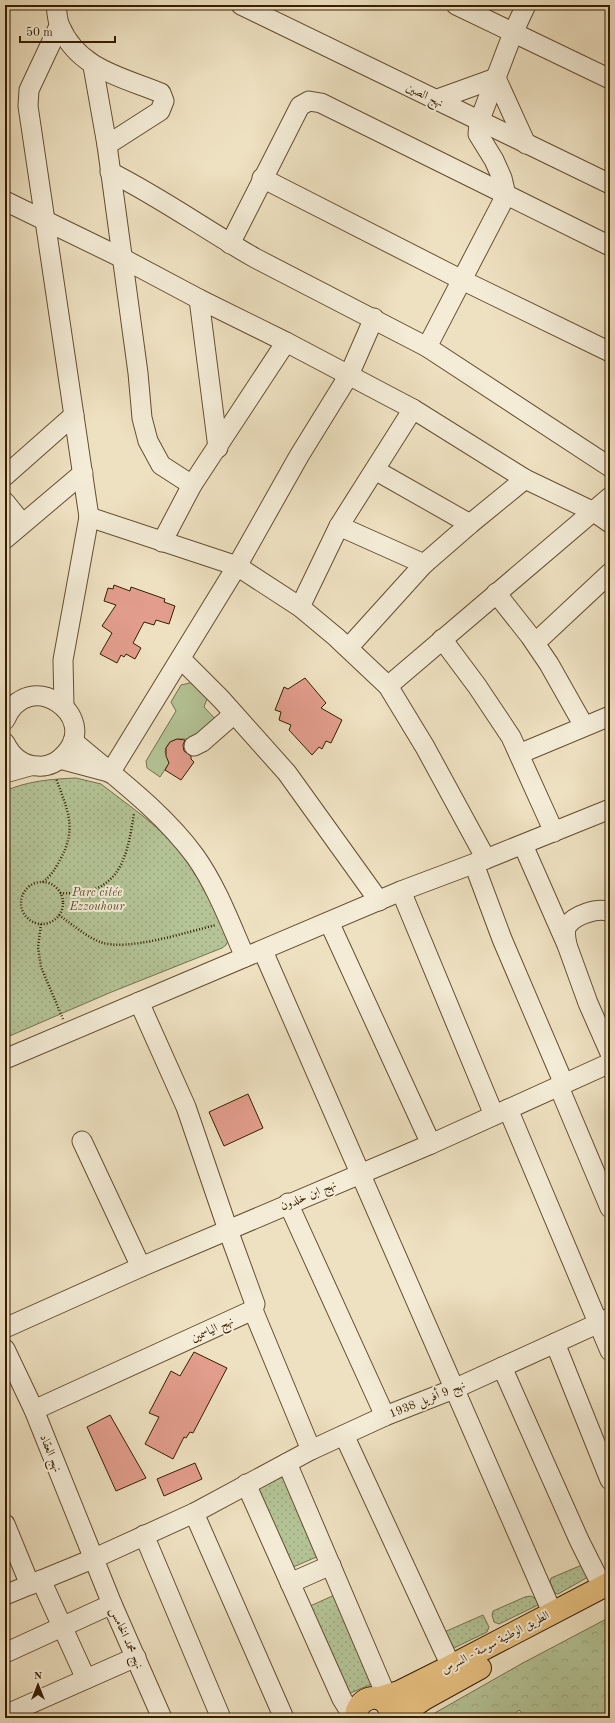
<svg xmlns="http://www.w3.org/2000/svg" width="615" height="1723" font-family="'Old Standard TT',Amiri,serif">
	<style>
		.green { fill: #b4c497; stroke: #75714c }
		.forest { fill: url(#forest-crowns); stroke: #75714c }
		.park { fill: url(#park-dots); stroke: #75714c }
		.building { fill: #e29d8c; stroke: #361e00 }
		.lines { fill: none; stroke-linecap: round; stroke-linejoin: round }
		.minor-casing { stroke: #644f30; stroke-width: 21 }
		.highway-casing { stroke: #361e00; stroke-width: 24 }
		.path { stroke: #361e00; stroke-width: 2.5; stroke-dasharray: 1 2; stroke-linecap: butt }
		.minor { stroke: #f4ecd7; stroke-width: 19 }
		.highway { stroke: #e7c080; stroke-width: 22 }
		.labels { text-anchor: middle; stroke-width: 4; stroke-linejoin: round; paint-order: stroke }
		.street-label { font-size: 12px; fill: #361e00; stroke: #f4ecd7 }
		.park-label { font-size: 12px; font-style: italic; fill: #5c502d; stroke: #f4ecd7 }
	</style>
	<defs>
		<pattern id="forest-crowns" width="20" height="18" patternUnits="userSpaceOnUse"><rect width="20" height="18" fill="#b4c497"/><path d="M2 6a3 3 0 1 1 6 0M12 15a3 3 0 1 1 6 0" fill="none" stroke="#9ba880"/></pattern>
		<pattern id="park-dots" width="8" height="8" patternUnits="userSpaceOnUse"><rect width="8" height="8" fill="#b4c497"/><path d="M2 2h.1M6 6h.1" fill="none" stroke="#9ba880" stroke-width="1.8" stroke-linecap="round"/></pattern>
	</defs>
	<rect width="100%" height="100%" fill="#eee1c1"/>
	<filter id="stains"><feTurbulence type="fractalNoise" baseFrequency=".005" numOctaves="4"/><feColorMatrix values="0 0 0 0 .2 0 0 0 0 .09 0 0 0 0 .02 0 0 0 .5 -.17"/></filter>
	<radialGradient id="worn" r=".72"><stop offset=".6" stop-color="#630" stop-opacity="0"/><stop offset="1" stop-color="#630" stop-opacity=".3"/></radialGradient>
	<path class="green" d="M194 682 208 696 204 707 219 723 197 740C185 739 168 735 165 752L170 762 160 777 147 768 146 761 176 711 171 702 181 685Z"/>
	<path class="forest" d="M610 1617V1718H526L519 1710 510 1718H426L521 1664Z"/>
	<g class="park">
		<path d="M76 778 101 784 143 816 176 844 203 881 229 938 226 945 222 948 109 993 5 1038V791C27 781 52 779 76 778Z"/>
		<path d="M287 1475 321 1555 291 1568 257 1488Z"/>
		<path d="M582 1565 588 1577 558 1594 555 1593 550 1582 551 1578Z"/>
		<path d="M339 1593 374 1683 346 1695 308 1607Z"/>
		<path d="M531 1596 538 1600V1605L499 1624 494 1622 492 1615 493 1611 525 1597Z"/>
		<path d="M483 1615 489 1627 487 1632 452 1649 442 1633Z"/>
	</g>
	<g class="building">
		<path d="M114 585 130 591 131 587 165 599 164 602 175 606 169 624 156 620 154 625 144 622 133 643 141 648 135 659 126 654 124 657 121 655 117 663 100 654 112 633 102 626 116 605 104 601 108 588 113 589Z"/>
		<path d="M305 678 326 703 321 708 342 720 331 743 326 741 322 749 319 747 312 755 289 730 291 725 279 720 281 712 275 710 284 687 288 689Z"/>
		<path d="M177 739 185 740 183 745 184 751 191 756V759L194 762 181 780 165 770 169 763 166 756V748L170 742Z"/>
		<path d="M248 1094 263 1128 224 1146 209 1112Z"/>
		<path d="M194 1352 227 1368 193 1433 190 1432 186 1438 184 1437 173 1459 145 1444 159 1417 149 1413 171 1371 180 1376Z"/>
		<path d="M110 1415 146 1478 116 1491 87 1427Z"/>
		<path d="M195 1463 202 1479 164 1496 157 1479Z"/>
	</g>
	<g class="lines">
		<defs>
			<g id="minor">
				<path d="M56 5C57 12 57 20 60 26 78 69 122 77 161 93L164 101 160 111 107 145"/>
				<path d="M241 5 610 184"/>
				<path d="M456 5 610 79"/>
				<path d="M59 26 29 90 28 106 89 517"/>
				<path d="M93 66 107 145 138 373 142 418 148 441 161 465 192 485"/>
				<path d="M496 78 526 144"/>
				<path d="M435 100 496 78"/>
				<path d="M110 172C160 197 206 230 255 258L427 347 610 467"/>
				<path d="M262 178 462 280 610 352"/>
				<path d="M5 201 122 258 199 299 286 342 413 409 525 479 594 512 610 523"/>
				<path d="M230 244 300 106 309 101 321 103 610 246"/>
				<path d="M199 299 218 448"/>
				<path d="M427 347 506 195 502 178 494 160 478 134 479 122 513 33 526 5"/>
				<path d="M375 470 470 524"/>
				<path d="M5 476 74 415"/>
				<path d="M5 502 22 523"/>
				<path d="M339 526 424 564"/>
				<path d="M5 539 83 473"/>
				<path d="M162 542 192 485 286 342"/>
				<path d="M496 593 530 636 549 664 584 726"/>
				<path d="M300 607 339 526 413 409"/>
				<path d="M442 639 477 686 511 737 554 832"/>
				<path d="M535 643 610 573"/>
				<path d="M348 648 424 564 470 524 525 479"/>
				<path d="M181 659 221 699 287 773 379 901"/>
				<path d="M388 686 610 497"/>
				<path d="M64 707 63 660 89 517 237 566 300 607 336 637 388 686 425 747 486 859"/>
				<path d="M5 720C28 665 101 716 65 754 58 762 48 767 38 766 22 766 12 757 5 743"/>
				<path d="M73 741C115 777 162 811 195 856 217 887 230 923 245 957"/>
				<path d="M194 746 202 742 234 714"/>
				<path d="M519 754 610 716"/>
				<path d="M60 759 105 771"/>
				<path d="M5 773 30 766"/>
				<path d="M110 773 237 566 299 456 349 375 374 318"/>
				<path d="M523 845 567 945 588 1003 610 1053"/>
				<path d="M474 864 502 939 564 1084"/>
				<path d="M401 891 494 1115"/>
				<path d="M329 922 431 1144"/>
				<path d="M567 945C566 939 564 932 567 926 574 915 598 907 610 912"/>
				<path d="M263 951 552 1612"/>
				<path d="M139 1002 186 1107 228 1230 255 1304 253 1310"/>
				<path d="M5 1059 401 891 486 859 610 809"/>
				<path d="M559 1087 610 1208"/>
				<path d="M508 1109 610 1351"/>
				<path d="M82 1141 141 1267"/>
				<path d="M288 1203 385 1416"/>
				<path d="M5 1328 141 1267 431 1144 610 1063"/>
				<path d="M555 1343 610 1480"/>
				<path d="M5 1349 34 1410 112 1604 162 1718"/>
				<path d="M502 1367 579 1540 602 1586"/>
				<path d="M34 1410 253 1310 311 1450"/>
				<path d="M344 1435 451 1666"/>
				<path d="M287 1463 386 1695 390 1710"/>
				<path d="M246 1484 342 1699 354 1718"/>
				<path d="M194 1513 284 1718"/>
				<path d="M5 1524 30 1585"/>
				<path d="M144 1535 221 1718"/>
				<path d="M41 1580 86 1679"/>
				<path d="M290 1583 331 1565"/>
				<path d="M5 1595 95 1558 194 1513 311 1450 385 1416 454 1389 610 1318"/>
				<path d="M5 1653 112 1604"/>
				<path d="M5 1715 136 1657"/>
			</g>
			<g id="highway">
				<path d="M379 1698 399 1692 451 1666 610 1583"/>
				<path d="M356 1718C355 1699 380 1689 389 1708"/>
				<path d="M396 1718 424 1699 480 1668"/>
			</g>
		</defs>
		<use href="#minor" class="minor-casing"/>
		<use href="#highway" class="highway-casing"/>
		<g class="path">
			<path d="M43 882C51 876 55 869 60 860 78 827 67 810 56 778"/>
			<circle cx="42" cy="903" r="21"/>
			<path d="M60 893C119 897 127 860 134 813"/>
			<path d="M59 915C72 924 85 936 100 942 127 952 187 932 216 925"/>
			<path d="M41 924 38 947 41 967 63 1019"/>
		</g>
		<use href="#minor" class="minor"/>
		<use href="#highway" class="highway"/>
	</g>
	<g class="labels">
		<g class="street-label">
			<text transform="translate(425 95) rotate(26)" y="4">نهج الصين</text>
			<text transform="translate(308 1195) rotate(-23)" y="4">نهج ابن خلدون</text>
			<text transform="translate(212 1329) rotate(-24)" y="4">نهج الياسمين</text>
			<text transform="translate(427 1399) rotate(-22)" y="4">نهج 9 أفريل 1938</text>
			<text transform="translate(51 1453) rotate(68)" y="4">نهج العقاد</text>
			<text transform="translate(127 1638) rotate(66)" y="4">نهج محمد الخامس</text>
			<text transform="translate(495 1642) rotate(-28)" y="4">الطريق الوطنية سوسة - السرس</text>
		</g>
		<g class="park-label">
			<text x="97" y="896">Parc citée<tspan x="97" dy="14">Ezzouhour</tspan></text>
		</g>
	</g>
	<rect width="615" height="1723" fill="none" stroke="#eee1c1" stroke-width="20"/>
	<rect x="6" y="6" width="603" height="1711" fill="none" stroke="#361e00" stroke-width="2"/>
	<rect x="10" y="10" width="595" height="1703" fill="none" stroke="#361e00"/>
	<g transform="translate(38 1685)" stroke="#f4ecd7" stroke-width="3" paint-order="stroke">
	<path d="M0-3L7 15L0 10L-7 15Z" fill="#361e00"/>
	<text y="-6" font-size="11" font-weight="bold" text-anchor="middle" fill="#361e00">N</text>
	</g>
	<path d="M20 36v6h95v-6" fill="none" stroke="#361e00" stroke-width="2"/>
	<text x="26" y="36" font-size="12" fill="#361e00" stroke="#f4ecd7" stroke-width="3" paint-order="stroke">50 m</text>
	<rect width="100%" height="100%" filter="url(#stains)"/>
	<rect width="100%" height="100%" fill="url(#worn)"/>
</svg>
